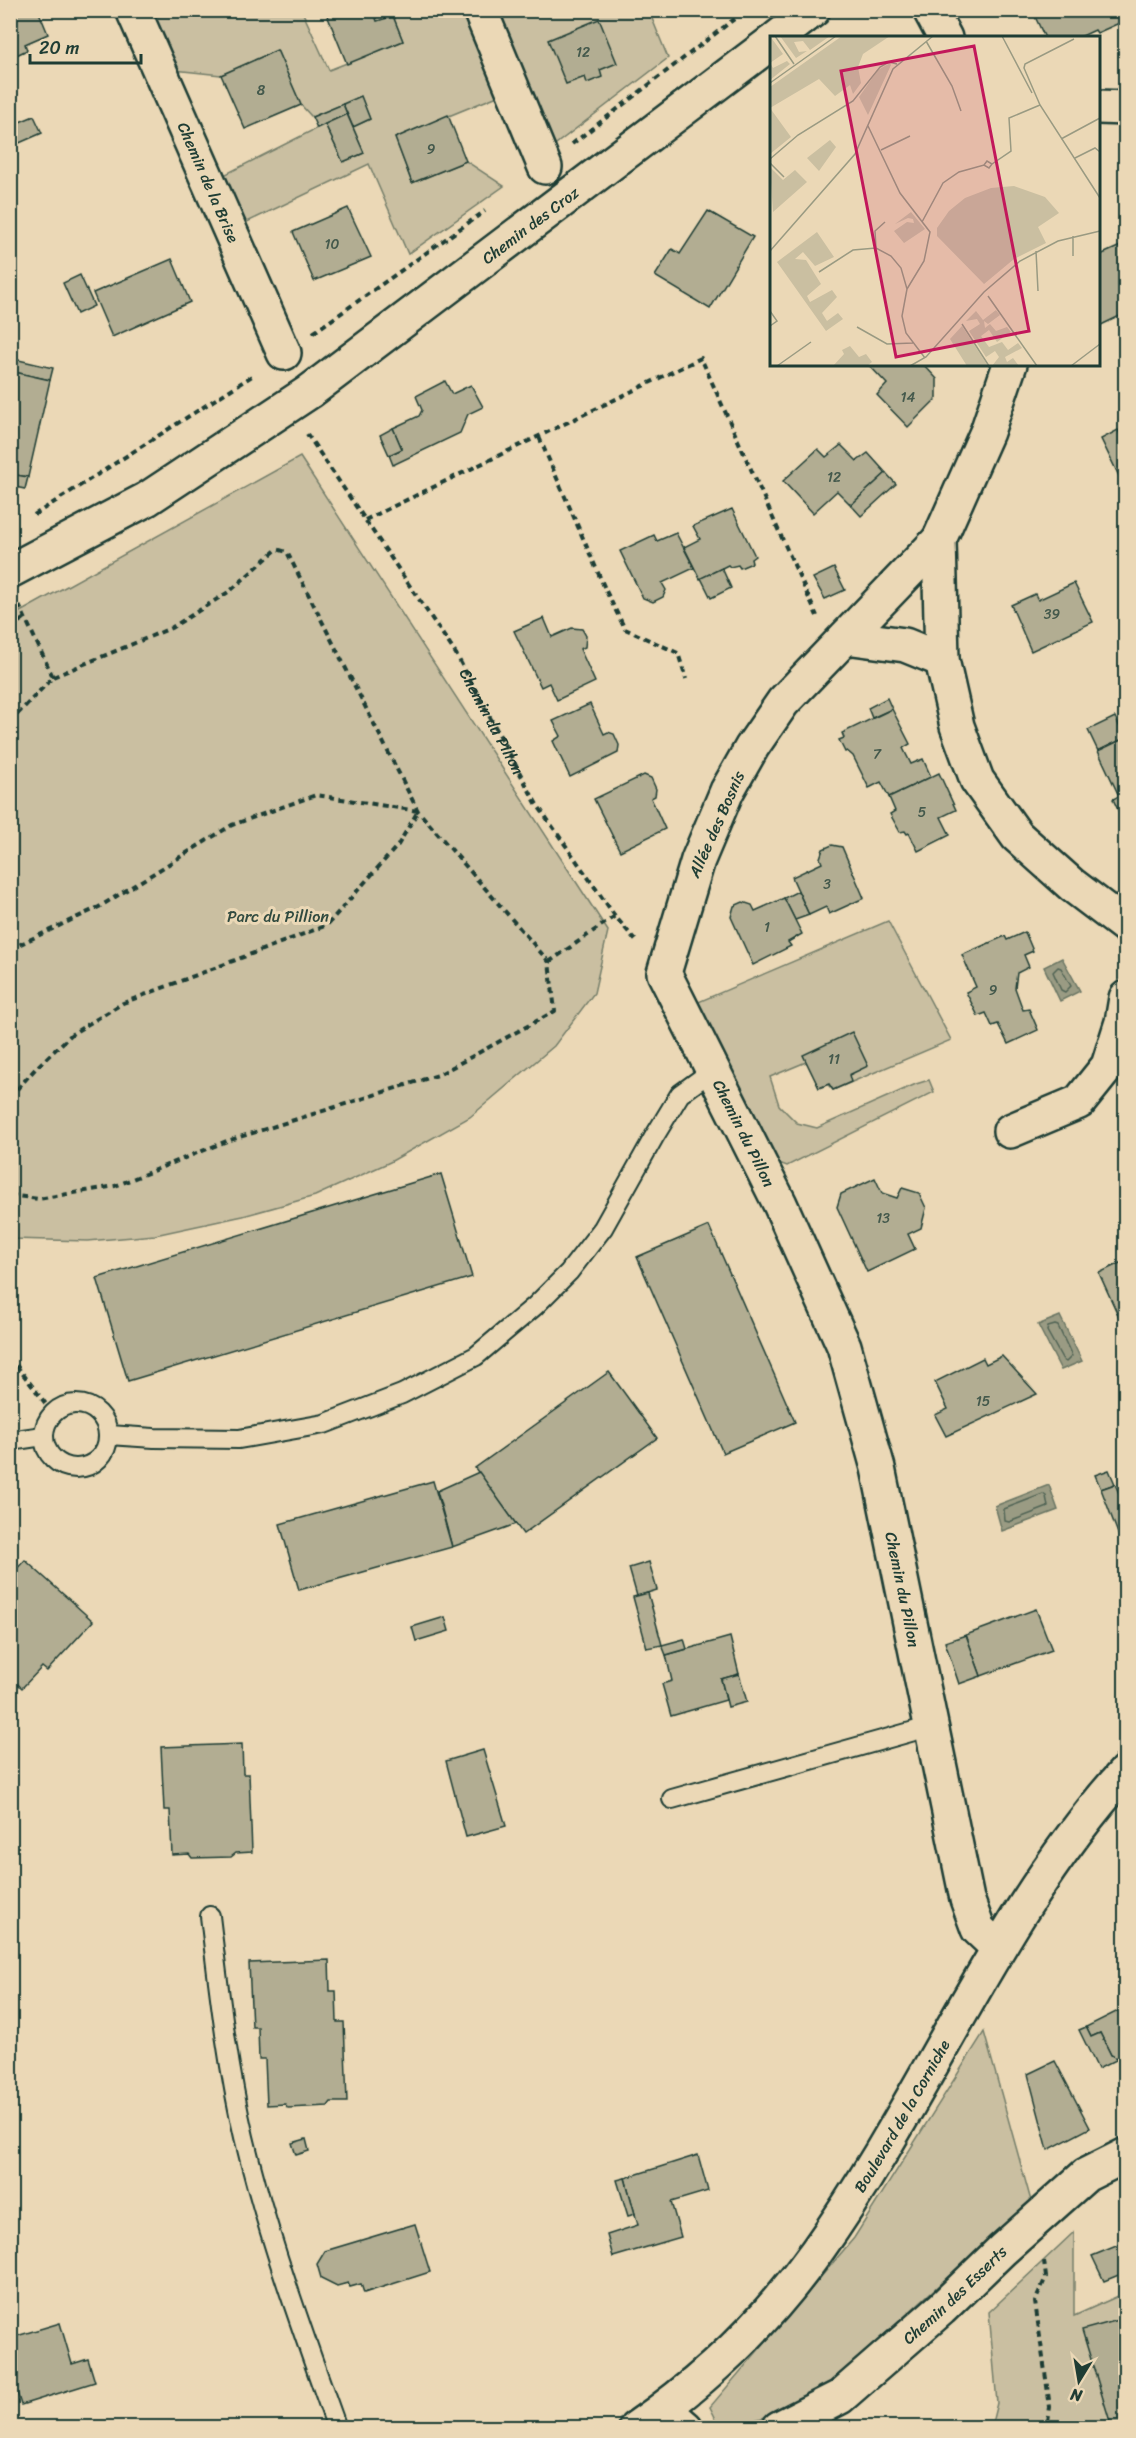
<svg xmlns="http://www.w3.org/2000/svg" width="1136" height="2438" font-family="Sriracha,sans-serif">
	<style>
		.green { fill: #cabfa1; stroke: #747e6a; stroke-width: 1.5 }
		.water { fill: #9a9b83; stroke: #697563; stroke-width: 1.5 }
		.lines { fill: none; stroke-linecap: round; stroke-linejoin: round }
		.shore { stroke: #506354; stroke-width: 1.5 }
		.building { fill: #b2ad92; stroke: #1f3d34; stroke-width: 1.5 }
		.lane-casing { stroke: #1f3d34; stroke-width: 22 }
		.street-casing { stroke: #1f3d34; stroke-width: 38 }
		.secondary-casing { stroke: #1f3d34; stroke-width: 38 }
		.path { stroke: #1f3d34; stroke-width: 4; stroke-dasharray: 6 4.5; stroke-linecap: butt }
		.lane { stroke: #ebd8b6; stroke-width: 18 }
		.street { stroke: #ebd8b6; stroke-width: 33 }
		.secondary { stroke: #ebd8b6; stroke-width: 33 }
		.labels { text-anchor: middle; stroke-width: 6; stroke-linejoin: round; paint-order: stroke }
		.number-label { font-size: 14px; fill: #44594c }
		.street-label { font-size: 16px; fill: #1f3d34; stroke: #ebd8b6 }
		.park-label { font-size: 16px; fill: #304a3f; stroke: #ebd8b6 }
		.inset-road { fill: none; stroke: #999a82; stroke-width: 1.5 }
		.view { fill: #c2185b; fill-opacity: 0.15; stroke: #c2185b; stroke-width: 3 }
		.inset-edge { fill: none; stroke: #1f3d34; stroke-width: 3 }
	</style>
	<rect width="100%" height="100%" fill="#ebd8b6"/>
	<filter id="ink" filterUnits="userSpaceOnUse"><feTurbulence type="fractalNoise" baseFrequency=".0167" numOctaves="2"/><feDisplacementMap in="SourceGraphic" scale="12" xChannelSelector="R" yChannelSelector="G"/><feConvolveMatrix kernelMatrix="1 2 1 2 8 2 1 2 1" color-interpolation-filters="sRGB"/></filter>
	<g filter="url(#ink)">
		<g class="green">
			<path d="M171 11H302L329 70 403 41 391 11H465L500 95 395 138 412 183 466 161 504 186 408 254 369 164 243 224 220 177 325 124 343 162 364 153 353 127 370 119 361 97 312 117 301 105 277 50 221 75 174 70 152 19Z"/>
			<path d="M493 11H649L668 58 548 150Z"/>
			<path d="M300 457 608 931 594 993 554 1046 470 1117 390 1162 315 1196 243 1216 155 1235 88 1241 11 1239V617Z"/>
			<path d="M888 921 951 1040 833 1090 806 1062 770 1077 779 1105 797 1123 817 1128 916 1084 929 1080 934 1092 787 1166 779 1163 696 1003Z"/>
			<path d="M984 2032 1031 2201 827 2387 781 2413 728 2427H720L710 2407 854 2238Z"/>
			<path d="M1074 2232V2316L1125 2293V2427H991L997 2403 989 2312Z"/>
		</g>
		<g class="water">
			<path d="M1062 958 1080 991 1060 1001 1044 967Z"/>
			<path d="M1060 1316 1082 1361 1061 1370 1038 1325Z"/>
			<path d="M1049 1485 1058 1510 1002 1531 995 1506Z"/>
		</g>
		<g class="lines">
			<g class="shore">
				<path d="M1058 967 1061 968 1071 986 1065 992 1061 990 1053 972Z"/>
				<path d="M1055 1325 1058 1326 1072 1356 1066 1362 1063 1360 1047 1331 1048 1327Z"/>
				<path d="M1043 1494 1046 1496 1048 1507 1009 1522 1005 1521 1004 1509Z"/>
			</g>
		</g>
		<g class="building">
			<path d="M10 10H38L48 34 25 44 27 50 10 58Z"/>
			<path d="M325 10H373L377 21 393 16 403 41 347 64Z"/>
			<path d="M1032 10H1126V20L1097 33 1095 30 1078 38H1045Z"/>
			<path d="M599 19 617 63 600 70 602 77 587 83 585 77 566 84 548 40Z"/>
			<path d="M277 50 301 105 245 129 221 75Z"/>
			<path d="M361 96 370 119 353 127 343 104Z"/>
			<path d="M343 104 347 114 317 128 312 117Z"/>
			<path d="M347 114 364 153 343 162 325 124Z"/>
			<path d="M448 115 466 161 412 183 395 138Z"/>
			<path d="M34 116 42 133 17 144 10 126Z"/>
			<path d="M348 208 371 257 314 281 293 232Z"/>
			<path d="M708 211 753 237 710 309 655 276 672 249 680 254Z"/>
			<path d="M1125 244 1126 313 1099 326 1098 256Z"/>
			<path d="M172 259 190 302 112 337 93 293Z"/>
			<path d="M80 275 94 306 77 314 63 283Z"/>
			<path d="M10 358 53 368 50 380 10 371Z"/>
			<path d="M868 364H923L937 379V398L908 427 877 395 887 384Z"/>
			<path d="M10 371 50 380 28 477 10 474Z"/>
			<path d="M445 381 452 394 471 385 483 407 468 414 460 433 393 465 389 455 402 449 393 428 419 416 422 410 416 396Z"/>
			<path d="M393 428 402 449 389 455 380 435Z"/>
			<path d="M1118 430 1120 434 1126 431V476L1120 478 1101 439Z"/>
			<path d="M841 445 857 461 868 453 886 473 851 505 837 491 813 513 783 481 818 449 826 457Z"/>
			<path d="M886 473 896 484 861 516 851 505Z"/>
			<path d="M10 474 28 477 25 489 10 486Z"/>
			<path d="M732 509 755 556 751 559 752 563 740 568 738 565 730 567 728 565 700 579 684 547 700 539 693 526Z"/>
			<path d="M676 533 694 568 662 583 666 590 663 597 653 602 643 598 620 551 654 535 657 541Z"/>
			<path d="M722 568 731 588 711 598 701 578Z"/>
			<path d="M834 568 845 590 825 599 813 578Z"/>
			<path d="M1074 583 1093 622 1031 651 1011 605 1035 594 1038 600Z"/>
			<path d="M544 618 552 637 572 628 582 629 586 636 585 647 580 649 595 682 557 700 549 683 541 687 514 631Z"/>
			<path d="M887 698 892 709 872 718 868 708Z"/>
			<path d="M590 704 604 734 608 732 614 734 619 745 618 753 570 777 553 741 561 736 553 721Z"/>
			<path d="M892 709 910 744 903 748 911 764 923 759 931 777 889 797 881 782 869 788 853 756 847 751 845 752 839 740 844 738 842 733Z"/>
			<path d="M1115 717 1125 738 1098 751 1088 730Z"/>
			<path d="M1125 738 1126 823H1124L1113 799 1119 796 1098 751Z"/>
			<path d="M939 773 956 810 941 817 950 835 918 851 909 833 907 834 905 831 900 832 890 814 895 811 889 797Z"/>
			<path d="M644 775 651 778 656 789 655 796 651 798 665 829 620 851 594 799Z"/>
			<path d="M832 845 842 847 864 898 829 914 826 907 809 915 792 877 822 863 820 858 823 849Z"/>
			<path d="M798 891 809 915 795 920 784 898Z"/>
			<path d="M784 898 802 934 788 942 791 946 753 965 731 917 734 906 743 902 752 905 755 911Z"/>
			<path d="M1025 932 1033 951 1024 955 1029 967 1017 973 1015 988 1023 1010 1029 1009 1038 1030 1008 1044 998 1024 992 1026 986 1013 978 1016 966 992 976 987 962 955 1005 936 1007 940Z"/>
			<path d="M852 1032 868 1066 849 1075 851 1082 833 1090 829 1084 819 1088 803 1055Z"/>
			<path d="M441 1174 472 1277 128 1381 97 1278Z"/>
			<path d="M875 1178 882 1193 897 1198 902 1188 919 1193 926 1208 921 1228 908 1234 915 1249 867 1272 837 1207 841 1194Z"/>
			<path d="M709 1226 795 1422 723 1453 637 1257Z"/>
			<path d="M1126 1260V1327L1124 1328 1099 1273Z"/>
			<path d="M1002 1356 1037 1394 946 1436 935 1415 948 1409 935 1382 983 1358 986 1364Z"/>
			<path d="M609 1372 657 1438 523 1534 475 1468Z"/>
			<path d="M1109 1470 1115 1484 1101 1489 1095 1475Z"/>
			<path d="M479 1472 516 1524 452 1547 437 1491Z"/>
			<path d="M433 1481 452 1547 299 1590 280 1524Z"/>
			<path d="M1115 1484 1126 1510V1542L1122 1544 1101 1489Z"/>
			<path d="M25 1560 93 1621 47 1671 42 1667 22 1688 10 1677V1572L12 1574Z"/>
			<path d="M649 1562 657 1590 637 1596 629 1568Z"/>
			<path d="M648 1593 662 1645 647 1648 633 1597Z"/>
			<path d="M1036 1609 1052 1650 981 1676 966 1635Z"/>
			<path d="M445 1617 449 1631 416 1641 412 1627Z"/>
			<path d="M966 1635 981 1676 959 1684 945 1642Z"/>
			<path d="M730 1637 739 1674 721 1679 726 1700 671 1716 662 1684 672 1681 666 1655Z"/>
			<path d="M684 1639 687 1649 666 1655 662 1645Z"/>
			<path d="M739 1674 747 1702 728 1707 721 1679Z"/>
			<path d="M242 1744 243 1774H249L252 1852 236 1853 231 1857 192 1858 189 1854 172 1855 170 1810H164L161 1747Z"/>
			<path d="M483 1750 506 1826 466 1837 446 1761Z"/>
			<path d="M329 1960 330 1991H336L337 2022H344L347 2102H331L328 2106 288 2108 285 2104 267 2105 265 2059H259L258 2027H252L249 1963Z"/>
			<path d="M1126 2007V2055L1118 2059 1111 2055 1100 2033 1091 2037 1086 2027Z"/>
			<path d="M1086 2027 1091 2037 1100 2033 1111 2055 1118 2059 1098 2069 1079 2030Z"/>
			<path d="M1055 2061 1090 2128 1048 2150 1028 2074Z"/>
			<path d="M306 2139 309 2151 296 2155 292 2143Z"/>
			<path d="M698 2155 708 2191 671 2202 681 2237 613 2257 607 2235 638 2225 625 2178Z"/>
			<path d="M625 2178 635 2214 628 2216 617 2180Z"/>
			<path d="M415 2224 430 2272 364 2293 361 2284 350 2287 348 2283 337 2286 321 2278 317 2264 325 2251Z"/>
			<path d="M1126 2242V2272L1104 2281 1092 2256Z"/>
			<path d="M1126 2318V2426L1112 2428 1082 2330Z"/>
			<path d="M60 2323 72 2364 88 2359 95 2382 21 2405 10 2370V2338Z"/>
		</g>
		<g class="lines">
			<defs>
				<g id="lane">
					<circle cx="76" cy="1436" r="32"/>
					<path d="M109 1435 154 1438 239 1439 324 1424 402 1394 476 1356 535 1306 569 1272 603 1228 654 1137 680 1094 713 1070"/>
					<path d="M10 1441 43 1436"/>
					<path d="M672 1799 932 1726"/>
					<path d="M210 1916C219 1990 227 2064 244 2137 267 2234 303 2333 337 2428"/>
				</g>
				<g id="street">
					<path id="s2" d="M133 10 284 353"/>
					<path d="M480 10 545 167"/>
					<path d="M930 10 945 38"/>
					<path d="M777 38 813 10"/>
					<path d="M1098 107 1126 108"/>
					<path d="M1010 364 987 432 939 540 942 660 957 726 977 780 1017 836 1072 885 1126 926"/>
					<path id="s3" d="M939 540 783 702 752 747 727 791 698 860 664 973 780 1204 844 1346 878 1468 967 1899 978 1929 998 1948"/>
					<path id="s4" d="M10 571 147 499 309 392 772 42"/>
					<path d="M846 637 905 645 942 660"/>
					<path d="M1010 1131 1079 1102 1108 1066 1122 1022 1126 998"/>
					<path d="M664 2409 686 2428"/>
					<path id="s5" d="M779 2428 840 2397 941 2309 1002 2250 1086 2175 1126 2155"/>
				</g>
				<g id="secondary">
					<path id="s6" d="M636 2428C706 2380 768 2320 817 2251 928 2096 997 1913 1126 1771"/>
				</g>
			</defs>
			<use href="#lane" class="lane-casing"/>
			<use href="#street" class="street-casing"/>
			<use href="#secondary" class="secondary-casing"/>
			<g class="path">
				<path d="M572 144 746 10"/>
				<path d="M313 333 485 211"/>
				<path id="s1" d="M307 434 456 654 536 803 615 916 636 941"/>
				<path d="M539 437 606 591 625 629 678 653 686 679"/>
				<path d="M34 515 255 374"/>
				<path d="M365 520 701 358 817 616"/>
				<path d="M10 628 26 617"/>
				<path d="M10 722 53 677 19 605"/>
				<path d="M10 949 99 907 232 825 316 795 418 811"/>
				<path d="M549 962 615 916"/>
				<path d="M10 1097 36 1068 72 1034 123 1003 327 925 398 845 418 811"/>
				<path d="M10 1195 38 1199 115 1186 227 1141 438 1075 555 1011 549 962 418 811 287 552 277 549 230 591 171 628 53 677"/>
				<path d="M10 1357 49 1408"/>
				<path d="M1044 2261 1046 2277 1035 2302 1050 2407 1047 2428"/>
			</g>
			<use href="#lane" class="lane"/>
			<use href="#street" class="street"/>
			<use href="#secondary" class="secondary"/>
		</g>
	</g>
	<g class="labels">
		<g class="number-label">
			<text x="583" y="57">12</text>
			<text x="261" y="95">8</text>
			<text x="431" y="154">9</text>
			<text x="332" y="249">10</text>
			<text x="908" y="402">14</text>
			<text x="834" y="482">12</text>
			<text x="1052" y="619">39</text>
			<text x="877" y="759">7</text>
			<text x="922" y="817">5</text>
			<text x="827" y="889">3</text>
			<text x="767" y="932">1</text>
			<text x="993" y="995">9</text>
			<text x="834" y="1064">11</text>
			<text x="883" y="1223">13</text>
			<text x="983" y="1406">15</text>
		</g>
		<g class="street-label">
			<text dy="6" stroke="none"><textPath href="#s2" startOffset="188">Chemin de la Brise</textPath></text>
			<text dy="6" stroke="none"><textPath href="#s4" startOffset="626">Chemin des Croz</textPath></text>
			<text dy="6" stroke="none"><textPath href="#s1" startOffset="342">Chemin du Pillon</textPath></text>
			<text transform="translate(716 824) rotate(-66)" y="6">Allée des Bosnis</text>
			<text dy="6" stroke="none"><textPath href="#s3" startOffset="702">Chemin du Pillon</textPath></text>
			<text dy="6" stroke="none"><textPath href="#s3" startOffset="1188">Chemin du Pillon</textPath></text>
			<text dy="6" stroke="none"><textPath href="#s6" startOffset="414">Boulevard de la Corniche</textPath></text>
			<text dy="6" stroke="none"><textPath href="#s5" startOffset="222">Chemin des Esserts</textPath></text>
		</g>
		<g class="park-label">
			<text x="278" y="922">Parc du Pillion</text>
		</g>
	</g>
	<g transform="translate(770 36)">
		<rect width="330" height="330" fill="#ebd8b6"/>
		<path d="M0 0 13 18 0 27 3 32 17 25 20 28 0 44ZM10 0H60L40 14 33 5 24 6 29 16 37 15 26 22ZM72 0H120L93 18 88 31 91 47 83 58 80 49 65 60 49 43 0 72V51ZM120 27 121 29 98 79 89 61 108 34ZM0 72 21 101 0 118ZM60 104 66 111 49 135 37 122ZM0 131 13 144 25 134 37 146 3 176ZM244 150 275 161 289 177 268 191 276 207 244 223 214 248 167 200V192L179 175 195 162 221 152ZM141 176 155 193 134 207 124 195 137 186 144 187 143 183 138 182 125 188ZM47 196 64 221 45 230 33 216 25 223 36 224 51 248 37 260 40 266 62 254 67 261 52 277 57 285 68 277 73 283 56 295 7 226ZM226 274 230 279 218 288 214 285 215 292 220 288 226 295 237 291 241 296 227 306 219 294 211 300 219 311 232 306 238 314 248 307 252 312 235 321 237 326 243 322 249 330H222L229 321 225 315 216 321 199 295 210 288 207 283 196 285 206 275 213 284ZM192 290 218 330H197L180 303ZM80 310 89 321 96 318 102 326 97 330H63L74 318 72 314Z" fill="#cabfa1"/>
		<path class="inset-road" d="M5 0 24 28M232 0 262 57M304 3 255 28 254 32 270 69 330 162M156 5 182 50 191 75M0 47 66 0M98 90 130 157 160 196 154 225 137 253M291 103 330 82M111 114 140 100M305 122 325 112 330 116M0 123 28 99 83 65 110 31 119 26 127 28M0 127 14 141M222 128 241 115 239 82 270 69M152 186 173 147 189 136 214 129 219 132 222 128 217 125 214 129M303 200V220M106 212 105 195 115 186M0 215 85 118 123 33 163 0M266 215 268 255M49 236 83 214 106 212 121 220 131 232 137 253 132 280 136 297 155 322M218 260 267 330M0 275 7 285 0 290M192 288 219 330M87 291 117 308 143 307M7 330 41 306M140 330 156 321 214 256 250 225 288 205 330 195M301 330 330 308"/>
		<path class="view" d="M204 10 259 295 126 321 71 35Z"/>
		<rect width="330" height="330" class="inset-edge"/>
	</g>
	<rect width="1136" height="2438" fill="none" stroke="#ebd8b6" stroke-width="36"/>
	<rect x="18" y="18" width="1100" height="2402" fill="none" stroke="#1f3d34" stroke-width="2" filter="url(#ink)"/>
	<g transform="translate(1079 2381) rotate(191)" stroke="#ebd8b6" stroke-width="4.5" paint-order="stroke">
	<path d="M0-4.5L10 22L0 15L-10 22Z" fill="#1f3d34"/>
	<text y="-9" font-size="16" font-weight="bold" text-anchor="middle" fill="#1f3d34">N</text>
	</g>
	<path d="M30 54v9h111v-9" fill="none" stroke="#1f3d34" stroke-width="3"/>
	<text x="39" y="54" font-size="18" fill="#1f3d34" stroke="#ebd8b6" stroke-width="4.5" paint-order="stroke">20 m</text>
</svg>
